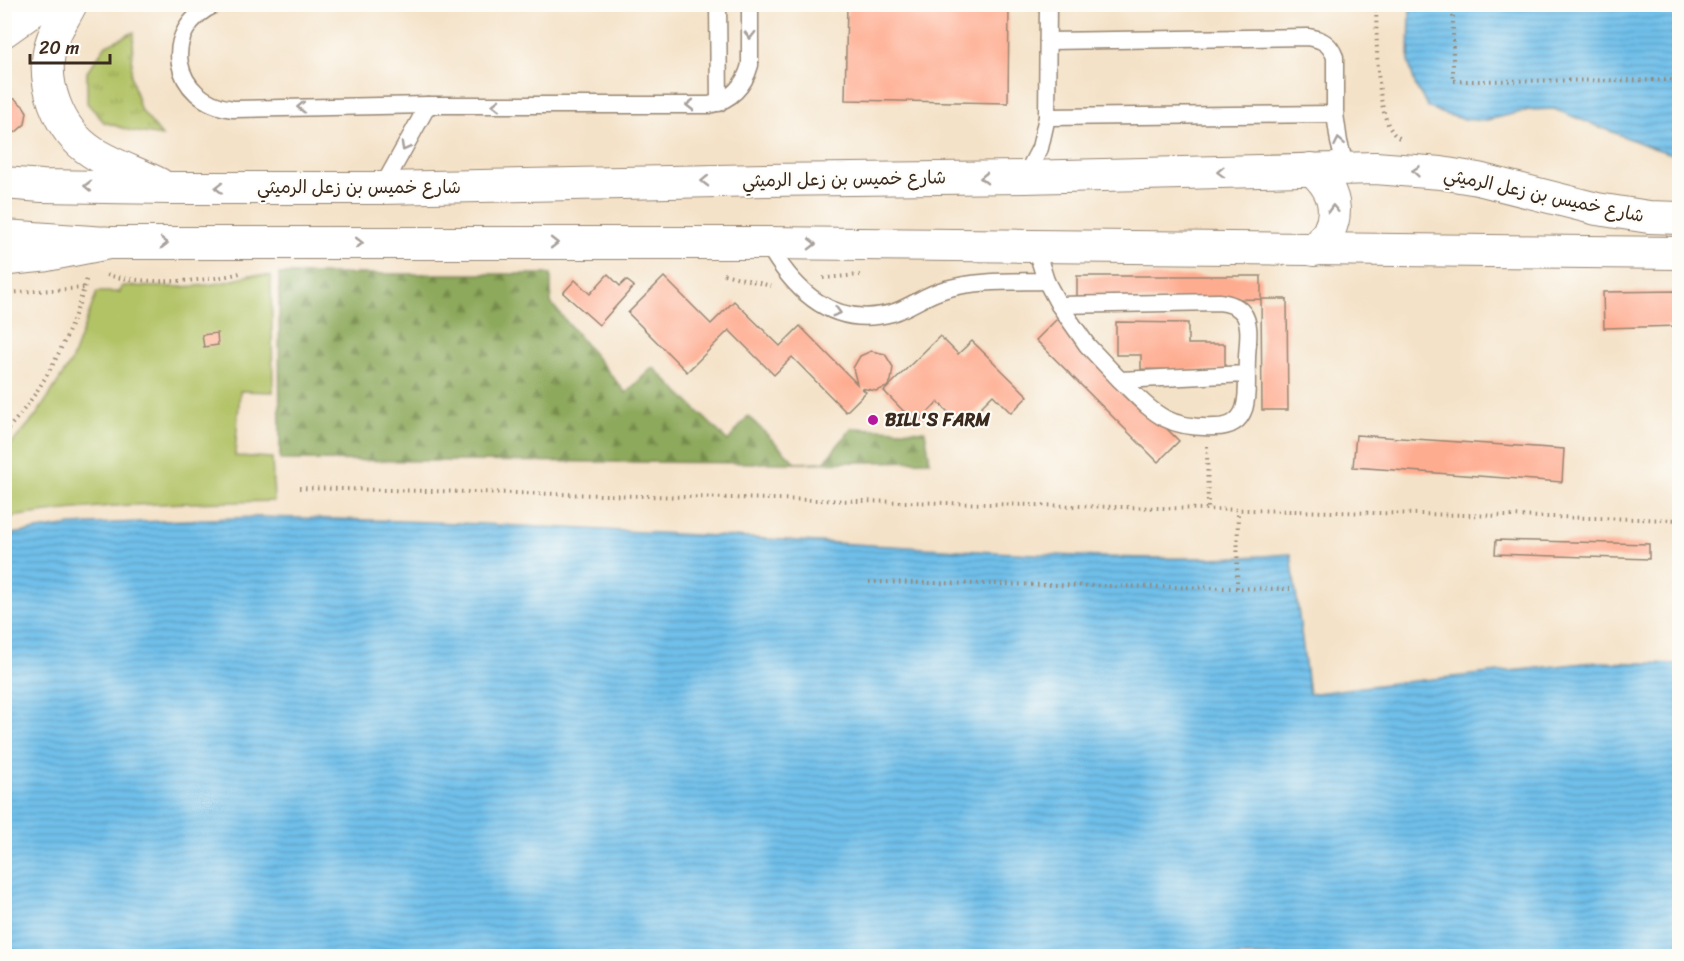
<svg xmlns="http://www.w3.org/2000/svg" width="1684" height="961" font-family="Sriracha,'Playpen Sans Arabic',sans-serif">
	<style>
		.grass { fill: url(#grass-tufts); stroke: #767642; stroke-width: 1.5 }
		.forest { fill: url(#forest-firs); stroke: #646a3c; stroke-width: 1.5 }
		.park { fill: #b2c366; stroke: #767642; stroke-width: 1.5 }
		.water { fill: url(#water-rules); stroke: #567584; stroke-width: 1.5 }
		.building { fill: #feac90 }
		.lines { fill: none; stroke-linecap: round; stroke-linejoin: round }
		.lane-casing { stroke: #988673; stroke-width: 19 }
		.street-casing { stroke: #988673; stroke-width: 34 }
		.secondary-casing { stroke: #988673; stroke-width: 35 }
		.path { stroke: #988673; stroke-width: 4; stroke-dasharray: 1.5 4.5; stroke-linecap: butt }
		.lane { stroke: #fff; stroke-width: 16 }
		.street { stroke: #fff; stroke-width: 32 }
		.secondary { stroke: #fff; stroke-width: 33 }
		.oneway { stroke: #a79f9a }
		.poi-dot { fill: #b5179e; stroke: #fdfcf7; stroke-width: 2 }
		.labels { text-anchor: middle; stroke-width: 4.5; stroke-linejoin: round; paint-order: stroke }
		.street-label { font-size: 18px; fill: #3b2a1e; stroke: #fdfcf7 }
		.poi-label { font-size: 18px; font-weight: bold; fill: #3b2a1e; stroke: #fdfcf7; text-anchor: start }
	</style>
	<defs>
		<pattern id="grass-tufts" width="24" height="20" patternUnits="userSpaceOnUse" patternTransform="scale(1.5)"><rect width="24" height="20" fill="#b2c366"/><path d="M3 7l-1-3M5 7V3M7 7l1-3M15 17l-1-3M17 17v-4M19 17l1-3" fill="none" stroke="#929f53"/></pattern>
		<pattern id="forest-firs" width="22" height="20" patternUnits="userSpaceOnUse" patternTransform="scale(1.5)"><rect width="22" height="20" fill="#8da95b"/><path d="M5 1l3.5 6h-7zM16 11l3.5 6h-7z" fill="#748a4b"/></pattern>
		<pattern id="water-rules" width="6" height="5" patternUnits="userSpaceOnUse" patternTransform="scale(1.5)"><rect width="6" height="5" fill="#70c0eb"/><path d="M0 2.5h6" fill="none" stroke="#5d9cbe"/></pattern>
	</defs>
	<rect width="100%" height="100%" fill="#fdfcf7"/>
	<filter id="ink" filterUnits="userSpaceOnUse"><feTurbulence type="fractalNoise" baseFrequency=".0167" numOctaves="2"/><feDisplacementMap in="SourceGraphic" scale="12" xChannelSelector="R" yChannelSelector="G"/><feConvolveMatrix kernelMatrix="1 2 1 2 8 2 1 2 1" color-interpolation-filters="sRGB"/></filter>
	<filter id="wash" filterUnits="userSpaceOnUse"><feTurbulence type="fractalNoise" baseFrequency=".008" numOctaves="4" result="noise"/><feDisplacementMap in="SourceGraphic" scale="24" xChannelSelector="R" yChannelSelector="G"/><feGaussianBlur stdDeviation="1.35" result="paint"/><feColorMatrix in="noise" values="0 0 0 0 0 0 0 0 0 0 0 0 0 0 0 0 0 1.4 0 .05"/><feComposite in="paint" operator="in"/></filter>
	<g filter="url(#wash)">
		<rect width="100%" height="100%" fill="#f4e2c8"/>
		<path class="grass" d="M134 32 131 76 140 109 162 136 131 131 104 122 87 103V72L106 45Z"/>
		<path class="forest" d="M279 274H551V303L626 393 653 367 728 441 748 416 796 463 824 462 852 428 925 431 930 461 796 463 280 460Z"/>
		<path class="park" d="M250 275 271 276 273 392 240 391 235 456 272 458 274 501C184 503 93 503 5 518V451L36 416 71 362 97 292H120L122 286C165 287 210 290 250 275Z"/>
		<g class="water">
			<path d="M1410 5H1679V156L1653 148 1554 109 1529 110 1484 121 1464 119 1444 114 1428 107 1416 87 1409 64Z"/>
			<path d="M257 517C461 521 666 533 870 545 1010 552 1152 565 1291 554L1309 694 1386 684 1595 662 1679 664V956H5V535L71 525Z"/>
		</g>
		<g id="blocks">
			<g class="building">
				<path d="M847 4H1009L1008 103 845 100Z"/>
				<path d="M4 98 15 99 24 107 27 112 25 124 16 132 10 134H4Z"/>
				<path d="M608 274 620 286 626 280 634 286 599 325 563 293 575 280 590 294Z"/>
				<path d="M1077 276H1261V299H1287L1288 410H1262L1261 299 1077 300Z"/>
				<path d="M664 277 711 324 734 301 780 346 800 326 857 384 853 368 860 356 871 351 885 354 893 367 891 381 887 387 876 391 861 388 866 392 846 412 792 357 774 375 729 330 687 372 628 313Z"/>
				<path d="M1680 291V326L1604 328 1603 292Z"/>
				<path d="M1057 319 1179 441 1158 462 1036 340Z"/>
				<path d="M1116 322 1188 323V344H1225V371L1141 369V355H1116Z"/>
				<path d="M217 333 218 345 204 347 202 335Z"/>
				<path d="M940 336 958 354 972 341 1028 396 1011 413 993 395 962 426 938 402 916 424 884 391Z"/>
				<path d="M1356 435 1564 449 1562 482 1353 467Z"/>
				<path d="M1496 540 1649 544V559L1495 554Z"/>
			</g>
		</g>
	</g>
	<g filter="url(#ink)">
		<use href="#blocks" fill-opacity="0" stroke="#988673" stroke-width="1.5"/>
		<g class="lines">
			<defs>
				<g id="lane">
					<path d="M216 4C158 29 172 102 233 109L428 105H709C731 100 744 87 750 65V4"/>
					<path d="M718 4 719 103"/>
					<path d="M1048 41 1308 37C1322 39 1330 44 1335 57V114L1339 142 1346 169"/>
					<path d="M1047 117 1335 114"/>
					<path d="M1025 177 1040 148 1047 117 1048 4"/>
					<path d="M382 188 428 105"/>
					<path d="M767 243C794 291 833 329 892 313 911 307 926 294 946 289 978 280 1014 282 1046 281"/>
					<path d="M1035 246 1046 281 1059 305"/>
					<path d="M1120 380C1153 412 1165 429 1215 427 1228 427 1239 423 1244 409 1249 394 1246 374 1247 359 1247 345 1252 325 1243 313 1237 305 1228 303 1219 302L1059 305 1087 345 1120 380 1246 374"/>
				</g>
				<g id="street">
					<path d="M71 4C65 16 56 29 52 41 39 80 58 130 92 152 112 165 137 173 159 184"/>
					<path d="M4 31 42 4"/>
					<path d="M1311 169C1340 193 1342 224 1314 250"/>
					<path d="M4 183 42 186 168 188H382L765 180 1025 177 1375 168 1441 173 1478 179 1597 209 1649 217 1680 218"/>
					<path d="M4 236 106 243H767L1680 253"/>
				</g>
				<path id="secondary" d="M4 259 44 255 106 243"/>
			</defs>
			<use href="#lane" class="lane-casing"/>
			<use href="#street" class="street-casing"/>
			<use href="#secondary" class="secondary-casing"/>
			<g class="path">
				<path d="M1376 4C1377 34 1375 109 1392 131 1394 135 1399 138 1403 140"/>
				<path d="M1453 4V81L1680 80"/>
				<path d="M724 274 771 286"/>
				<path d="M107 275C142 284 205 283 240 273"/>
				<path d="M823 278 860 275"/>
				<path d="M4 293 84 288"/>
				<path d="M4 433C45 389 72 334 87 277"/>
				<path d="M1207 446 1208 509"/>
				<path d="M299 488 1680 520"/>
				<path d="M869 582 1290 589"/>
				<path d="M1237 588 1238 510"/>
			</g>
			<use href="#lane" class="lane"/>
			<use href="#street" class="street"/>
			<use href="#secondary" class="secondary"/>
		</g>
		<defs><path id="oneway-chevron" d="M-2-3.5L2.5 0L-2 3.5" fill="none" stroke-width="1.6" stroke-linecap="round" stroke-linejoin="round" transform="scale(1.5)"/></defs>
		<g class="oneway">
			<use href="#oneway-chevron" transform="translate(750 35) rotate(90)"/>
			<use href="#oneway-chevron" transform="translate(496 105) rotate(180)"/>
			<use href="#oneway-chevron" transform="translate(690 105) rotate(180)"/>
			<use href="#oneway-chevron" transform="translate(301 107) rotate(179)"/>
			<use href="#oneway-chevron" transform="translate(1339 142) rotate(-101)"/>
			<use href="#oneway-chevron" transform="translate(405 147) rotate(119)"/>
			<use href="#oneway-chevron" transform="translate(1416 171) rotate(-175)"/>
			<use href="#oneway-chevron" transform="translate(1221 172) rotate(178)"/>
			<use href="#oneway-chevron" transform="translate(984 178) rotate(179)"/>
			<use href="#oneway-chevron" transform="translate(705 181) rotate(179)"/>
			<use href="#oneway-chevron" transform="translate(88 186) rotate(-179)"/>
			<use href="#oneway-chevron" transform="translate(219 188) rotate(-180)"/>
			<use href="#oneway-chevron" transform="translate(1333 209) rotate(-92)"/>
			<use href="#oneway-chevron" transform="translate(164 243)"/>
			<use href="#oneway-chevron" transform="translate(359 243)"/>
			<use href="#oneway-chevron" transform="translate(554 243)"/>
			<use href="#oneway-chevron" transform="translate(812 244) rotate(1)"/>
			<use href="#oneway-chevron" transform="translate(837 312) rotate(16)"/>
		</g>
	</g>
	<circle class="poi-dot" cx="873" cy="420" r="6"/>
	<g class="labels">
		<g class="street-label">
			<text transform="translate(844 179) rotate(-1)" y="6">شارع خميس بن زعل الرميثي</text>
			<text x="359" y="193">شارع خميس بن زعل الرميثي</text>
			<text transform="translate(1544 195) rotate(12)" y="6">شارع خميس بن زعل الرميثي</text>
		</g>
		<g class="poi-label">
			<text x="885" y="426">BILL'S FARM</text>
		</g>
	</g>
	<rect width="1684" height="961" fill="none" stroke="#fdfcf7" stroke-width="24"/>
	<path d="M30 54v9h80v-9" fill="none" stroke="#3b2a1e" stroke-width="3"/>
	<text x="39" y="54" font-size="18" fill="#3b2a1e" stroke="#fdfcf7" stroke-width="4.5" paint-order="stroke">20 m</text>
</svg>
